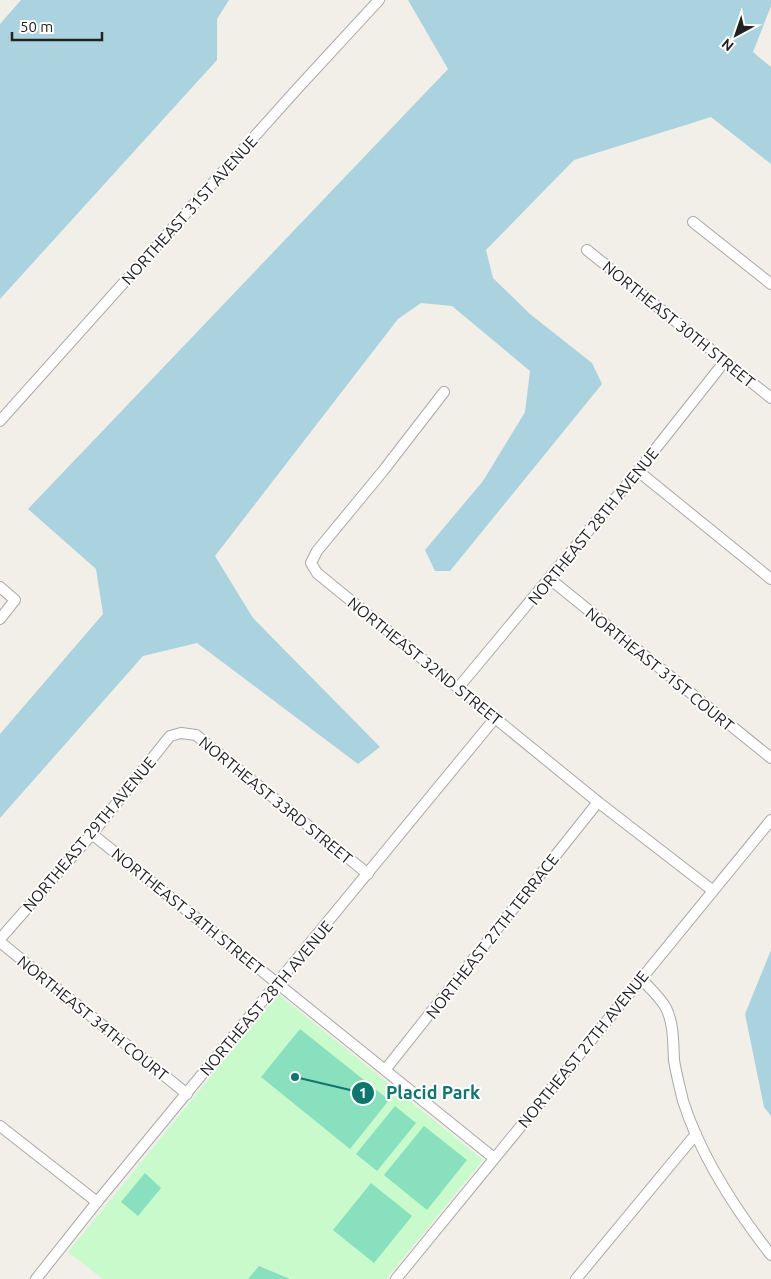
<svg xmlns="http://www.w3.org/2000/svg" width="771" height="1279" font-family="Ubuntu,sans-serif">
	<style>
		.park { fill: #c8facc }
		.pitch { fill: #88e0be }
		.water { fill: #aad3df }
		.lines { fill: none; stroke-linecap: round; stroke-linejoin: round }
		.minor-casing { stroke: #a9a9a9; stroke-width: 12 }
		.minor { stroke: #fff; stroke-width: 10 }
		.labels { text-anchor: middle; stroke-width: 4; stroke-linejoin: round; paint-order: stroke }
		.street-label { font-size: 16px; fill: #222; stroke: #fff }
		.leader { fill: none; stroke: #0f766e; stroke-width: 2 }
		.callout-dot { fill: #0f766e; stroke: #fff; stroke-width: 2 }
		.mark-label { font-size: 15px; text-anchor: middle; font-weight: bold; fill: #fff }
		.callout-label { font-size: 18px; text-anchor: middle; font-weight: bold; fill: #0f766e; stroke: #fff; stroke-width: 4; stroke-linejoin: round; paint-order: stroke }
	</style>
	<rect width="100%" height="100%" fill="#f2efe9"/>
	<path class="park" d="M278 994 483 1160 386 1279H103L68 1252Z"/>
	<g class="pitch">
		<path d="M300 1029 389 1100 350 1149 261 1077Z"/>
		<path d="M395 1106 416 1123 377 1171 356 1154Z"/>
		<path d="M424 1126 467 1160 427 1210 384 1175Z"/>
		<path d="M145 1173 161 1188 138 1216 121 1202Z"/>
		<path d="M371 1183 412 1216 374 1263 333 1230Z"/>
		<path d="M259 1266 290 1279H248Z"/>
	</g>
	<g class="water">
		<path d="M21 0H229L217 19V60L0 299V24Z"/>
		<path d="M408 0H771V6L753 52 771 67V164L711 117 574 160 486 250 493 278 530 314 592 363 602 384 450 571H435L425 550 483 481 525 412 530 371 452 306 421 303 398 319 215 556 253 618 380 747 358 764 197 643 143 656 0 818V734L103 614 96 569 28 509 448 69Z"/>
		<path d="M771 950V1116L764 1107 745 1014Z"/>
	</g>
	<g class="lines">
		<defs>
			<g id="minor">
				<path d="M693 222 771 284"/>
				<path d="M587 250 771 398"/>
				<path d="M444 392 383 471 317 551 311 563 317 573 598 802 712 890"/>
				<path d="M0 421 297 89 379 0"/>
				<path d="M638 471 771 579"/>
				<path d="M550 579 771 758"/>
				<path d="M0 587 15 600 0 619"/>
				<path d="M458 688 638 471 725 361"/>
				<path d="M92 834 494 1158"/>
				<path d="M0 939 92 834 170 736 181 733 196 735 368 874"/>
				<path d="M0 942 187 1094"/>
				<path d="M641 978C649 988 660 997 666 1008 674 1024 673 1043 674 1060 676 1073 680 1088 683 1101 701 1157 735 1209 771 1255"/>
				<path d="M385 1070 598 802"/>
				<path d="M0 1126 97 1202"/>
				<path d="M36 1279 97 1202 496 717"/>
				<path d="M396 1279 771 820"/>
				<path d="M576 1279 696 1134"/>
			</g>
		</defs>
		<use href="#minor" class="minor-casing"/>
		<use href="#minor" class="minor"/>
	</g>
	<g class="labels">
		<g class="street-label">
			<text transform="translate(189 210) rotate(-48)" y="6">NORTHEAST 31ST AVENUE</text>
			<text transform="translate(679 324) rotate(39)" y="6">NORTHEAST 30TH STREET</text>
			<text transform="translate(593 526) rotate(-51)" y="6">NORTHEAST 28TH AVENUE</text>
			<text transform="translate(425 661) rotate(39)" y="6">NORTHEAST 32ND STREET</text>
			<text transform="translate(660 669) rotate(39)" y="6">NORTHEAST 31ST COURT</text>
			<text transform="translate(276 800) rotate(39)" y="6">NORTHEAST 33RD STREET</text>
			<text transform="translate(89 834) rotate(-50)" y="6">NORTHEAST 29TH AVENUE</text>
			<text transform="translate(188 911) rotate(39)" y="6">NORTHEAST 34TH STREET</text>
			<text transform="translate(492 936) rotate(-52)" y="6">NORTHEAST 27TH TERRACE</text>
			<text transform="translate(266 998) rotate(-50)" y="6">NORTHEAST 28TH AVENUE</text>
			<text transform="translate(93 1018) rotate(39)" y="6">NORTHEAST 34TH COURT</text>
			<text transform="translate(583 1049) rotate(-51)" y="6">NORTHEAST 27TH AVENUE</text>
		</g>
	</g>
	<path class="leader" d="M295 1077L363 1093"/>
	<g class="callout-dot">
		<circle cx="295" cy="1077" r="5"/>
		<circle cx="363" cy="1093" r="12"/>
	</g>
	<g class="mark-label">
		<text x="363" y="1098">1</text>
	</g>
	<g class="callout-label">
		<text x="433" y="1099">Placid Park</text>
	</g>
	<g transform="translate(736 35) rotate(220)" stroke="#ffffff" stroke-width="4" paint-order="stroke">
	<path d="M0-4L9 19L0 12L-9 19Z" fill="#222222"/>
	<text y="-8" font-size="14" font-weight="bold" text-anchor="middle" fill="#222222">N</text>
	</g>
	<path d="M12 32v8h90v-8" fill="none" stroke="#222222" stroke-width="2.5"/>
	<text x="20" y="32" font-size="15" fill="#222222" stroke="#ffffff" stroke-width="4" paint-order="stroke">50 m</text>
</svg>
